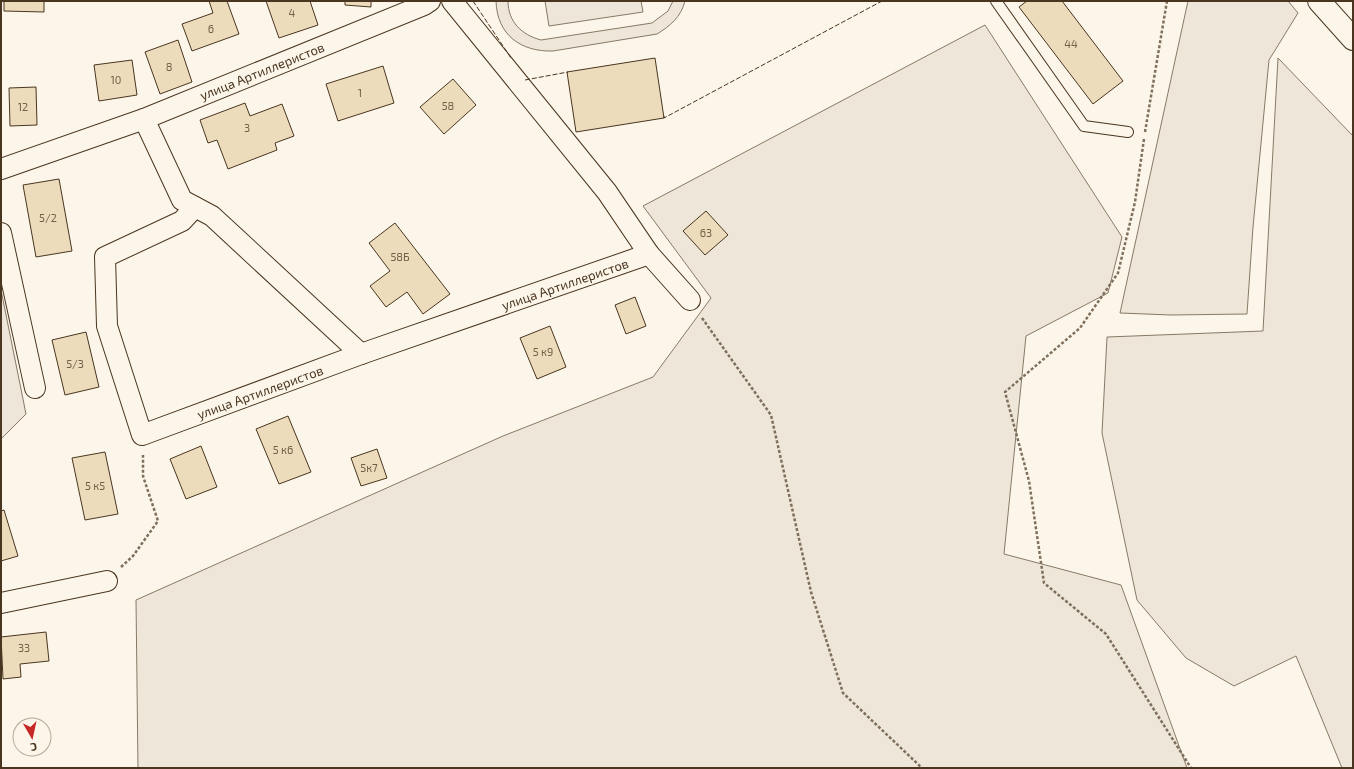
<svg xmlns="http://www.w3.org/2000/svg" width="1354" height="769" font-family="'Exo 2',sans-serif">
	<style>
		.green { fill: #ede6d9; stroke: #887966 }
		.building { fill: #ecdcbc; stroke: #4a3520 }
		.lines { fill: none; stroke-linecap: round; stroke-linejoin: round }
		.service-casing { stroke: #4a3520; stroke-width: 12 }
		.minor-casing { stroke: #4a3520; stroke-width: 22 }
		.tertiary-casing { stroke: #4a3520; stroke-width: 24 }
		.path { stroke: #7f6f5c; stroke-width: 2.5; stroke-dasharray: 3 2; stroke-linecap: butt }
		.service { stroke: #fbf6e9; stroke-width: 10 }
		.minor { stroke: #fbf6e9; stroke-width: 20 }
		.tertiary { stroke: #fbf6e9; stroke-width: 22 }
		.fence { stroke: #4a3520; stroke-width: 1; stroke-dasharray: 5 2; stroke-linecap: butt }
		.labels { text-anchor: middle; stroke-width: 3; stroke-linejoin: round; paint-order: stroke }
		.number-label { font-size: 11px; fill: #725f47 }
		.street-label { font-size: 13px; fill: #4a3520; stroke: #fbf6e9 }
	</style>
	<rect width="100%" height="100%" fill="#fbf6e9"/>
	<g class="green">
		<path d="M496 1H508C508 22 522 35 541 40L652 23 668 11 673 1H685C681 17 670 26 657 34L553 51C521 52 497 35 496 1Z"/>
		<path d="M545 1H641L643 12 549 26Z"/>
		<path d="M1188 1H1288L1298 13 1269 60 1253 227 1247 314 1171 315 1120 313Z"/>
		<path d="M985 25 1122 237 1108 293 1026 336 1004 554 1121 585 1187 768H138L136 600 503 436 653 377 711 298 643 206Z"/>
		<path d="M1278 58 1353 136V768H1342L1296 656 1234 686 1186 658 1137 600 1102 433 1107 337 1263 331Z"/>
		<path d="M1 290 26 414 1 439Z"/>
	</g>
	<g class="building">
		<path d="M4 1H44V12L4 11Z"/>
		<path d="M209 1H227L239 34 192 51 182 24 213 13Z"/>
		<path d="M266 1H310L318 25 279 38Z"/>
		<path d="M345 1H371V7L345 5Z"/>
		<path d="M1027 1H1062L1123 81 1093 104 1019 7Z"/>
		<path d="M178 40 192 82 160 94 145 52Z"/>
		<path d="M655 58 664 118 576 132 567 72Z"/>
		<path d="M132 60 137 95 99 101 94 65Z"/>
		<path d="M383 66 394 103 338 121 326 84Z"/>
		<path d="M453 79 476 105 444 134 420 107Z"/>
		<path d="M36 87 37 125 10 126 9 88Z"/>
		<path d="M245 103 250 116 282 104 294 136 275 143 277 150 228 169 217 140 208 143 200 120Z"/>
		<path d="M59 179 72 251 36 257 23 185Z"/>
		<path d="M706 211 728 235 705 255 683 231Z"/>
		<path d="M395 223 450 294 423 314 407 292 386 307 370 286 390 271 369 243Z"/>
		<path d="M635 297 646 326 626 334 615 305Z"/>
		<path d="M550 326 566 367 537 379 520 338Z"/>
		<path d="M86 332 99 387 65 395 52 340Z"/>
		<path d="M288 416 311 472 279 484 256 429Z"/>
		<path d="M201 446 217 487 186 499 170 459Z"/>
		<path d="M377 449 387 478 361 486 351 458Z"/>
		<path d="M105 452 118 514 85 520 72 458Z"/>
		<path d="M4 510 18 556 1 561V511Z"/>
		<path d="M46 632 49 661 20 664 21 677 3 679 1 637Z"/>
	</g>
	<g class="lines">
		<defs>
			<path id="service" d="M996 1 1084 126 1128 132"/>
			<g id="minor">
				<path d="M452 1 607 192 649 254 690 300"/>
				<path d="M144 119 182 200 212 216 361 354"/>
				<path d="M1 169 144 119 424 5 430 1"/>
				<path d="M195 207 182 221 105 257 107 326 142 435 361 354 649 254"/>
				<path d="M1 233 35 388"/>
				<path d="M1 603 107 581"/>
			</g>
			<path id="tertiary" d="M1319 1 1353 39"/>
		</defs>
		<use href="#service" class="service-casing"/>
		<use href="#minor" class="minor-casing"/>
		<use href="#tertiary" class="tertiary-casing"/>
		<g class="path">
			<path d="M1145 132 1167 1"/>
			<path d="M1144 139 1135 202 1118 273 1080 328 1005 392 1029 481 1044 583 1106 634 1191 768"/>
			<path d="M702 318 771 415 811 592 843 693 922 768"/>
			<path d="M121 567 133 556 158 521 143 476V455"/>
		</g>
		<use href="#service" class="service"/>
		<use href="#minor" class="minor"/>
		<use href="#tertiary" class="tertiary"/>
		<g class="fence">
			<path d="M473 1 511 58"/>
			<path d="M525 80 568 72"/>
			<path d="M664 116V118L882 1"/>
		</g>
	</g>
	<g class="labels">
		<g class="number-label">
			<text x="292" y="17">4</text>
			<text x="211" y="33">6</text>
			<text x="1071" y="48">44</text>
			<text x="169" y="71">8</text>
			<text x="116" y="84">10</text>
			<text x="360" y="97">1</text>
			<text x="448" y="110">58</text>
			<text x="23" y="111">12</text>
			<text x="247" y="132">3</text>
			<text x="48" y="222">5/2</text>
			<text x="706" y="237">63</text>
			<text x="400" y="261">58Б</text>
			<text x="543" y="356">5 к9</text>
			<text x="75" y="368">5/3</text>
			<text x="283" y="454">5 к6</text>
			<text x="369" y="472">5к7</text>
			<text x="95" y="490">5 к5</text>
			<text x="24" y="652">33</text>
		</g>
		<g class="street-label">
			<text transform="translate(262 71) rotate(-22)" y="5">улица Артиллеристов</text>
			<text transform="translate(565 284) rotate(-19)" y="5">улица Артиллеристов</text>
			<text transform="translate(260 392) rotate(-20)" y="5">улица Артиллеристов</text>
		</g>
	</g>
	<rect width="1354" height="769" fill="none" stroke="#4a3520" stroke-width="4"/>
	<g transform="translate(32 737) rotate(171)"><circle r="19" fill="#fbf6e9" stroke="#b4a999"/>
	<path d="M0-3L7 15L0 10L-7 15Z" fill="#c62828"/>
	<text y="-6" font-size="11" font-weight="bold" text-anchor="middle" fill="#4a3520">С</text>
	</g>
</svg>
